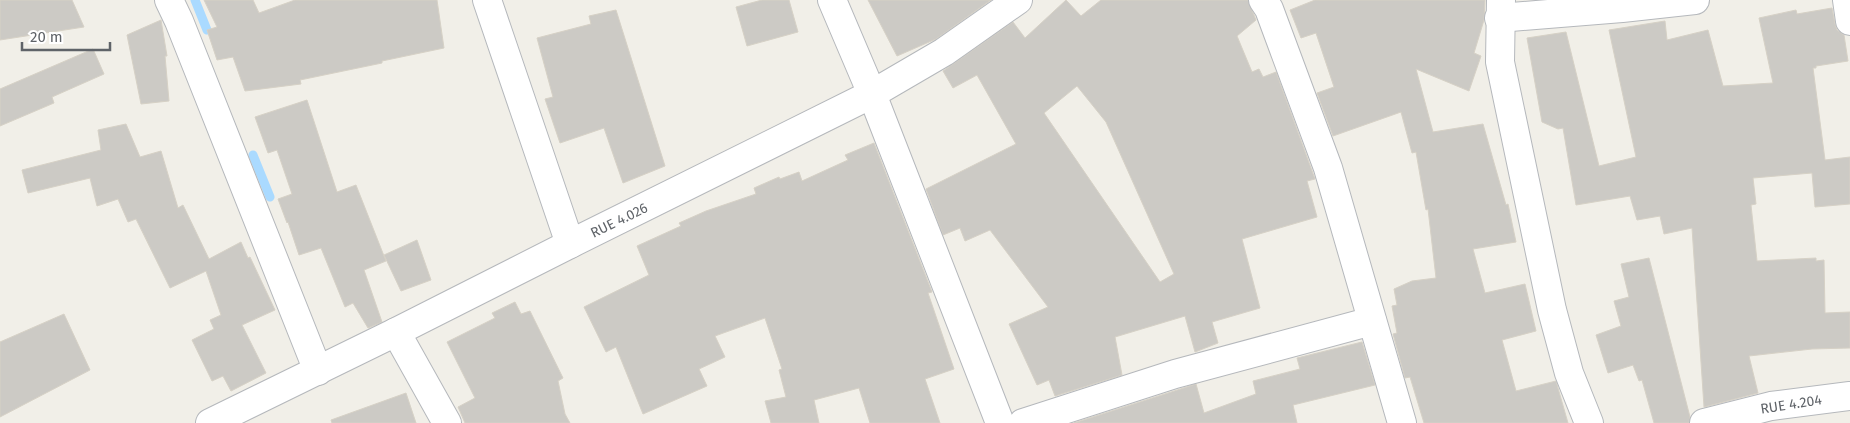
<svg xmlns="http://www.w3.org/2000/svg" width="1850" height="423" font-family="'Fira Sans',sans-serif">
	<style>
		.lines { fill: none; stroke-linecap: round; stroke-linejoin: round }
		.stream { stroke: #aadaff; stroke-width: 9 }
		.building { fill: #cccac5; stroke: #d6d1c6; fill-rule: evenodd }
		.minor-casing { stroke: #b5b8bc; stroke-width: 30 }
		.minor { stroke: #fff; stroke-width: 28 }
		.labels { text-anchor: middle; stroke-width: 4.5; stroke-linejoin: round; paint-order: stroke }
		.street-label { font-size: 14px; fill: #5f6368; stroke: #fff }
	</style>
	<rect width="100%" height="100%" fill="#f1efe8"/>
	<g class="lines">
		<g class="stream">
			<path d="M195 0 207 30"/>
			<path d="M253 155 270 197"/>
		</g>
	</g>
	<g class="building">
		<path d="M0 0H72L84 27 0 40Z"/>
		<path d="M204 0H253L259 13 295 0H437L444 48 382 61V63L300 80 301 84 245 91 233 57 217 60 207 30 217 27Z"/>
		<path d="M762 0H789L798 32 747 46 736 7Z"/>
		<path d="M868 0H991L936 39 897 56Z"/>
		<path d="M1066 0 1081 16 1101 0H1248L1256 20 1237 36 1252 72 1259 69 1263 77 1276 72 1315 179 1307 181 1317 217 1242 239 1260 308 1212 322 1218 343 1195 352 1185 316 1115 337 1122 375 1055 396 1049 380 1037 385 1009 324 1048 307 990 230 965 241 960 228 943 235 926 189 1016 144 977 75 953 88 943 71 1013 22 1025 38ZM1077 86 1106 122 1174 274 1160 282 1044 113Z"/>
		<path d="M1315 0H1485L1484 20 1474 53 1481 56 1469 91 1416 69 1433 132 1483 124 1506 205 1508 204 1516 242 1473 249 1485 293 1525 284 1536 331 1502 340 1516 391 1556 381 1568 423H1424L1410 377 1405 378 1393 334 1397 333 1392 306 1397 305 1394 289 1412 281 1436 278 1428 209 1426 210 1416 152 1412 153 1401 112 1333 136 1317 93 1334 87 1316 33 1301 38 1290 10Z"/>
		<path d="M1832 8 1835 24 1837 30 1844 35 1848 61 1816 66V68H1813L1825 160 1850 157V204L1815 207 1812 173 1753 178 1756 204 1751 205 1757 261 1816 258V261L1824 260 1825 313 1850 312V348L1812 349 1749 356 1758 393 1704 407 1692 228 1664 234 1660 216 1637 220 1630 196 1576 205 1563 128 1558 129 1542 122 1527 38 1566 32 1599 166 1636 157 1609 30 1665 21 1667 40 1708 30 1723 86 1773 83 1759 18 1796 10 1797 14Z"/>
		<path d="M616 10 665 166 623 183 604 128 560 143 545 99 553 97 537 38 591 24 589 16Z"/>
		<path d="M161 20 167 56H165L169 101 141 104 127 35Z"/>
		<path d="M93 49 104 74 52 97 54 103 0 126V89Z"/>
		<path d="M307 100 337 192 356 185 386 261 364 270 382 322 368 328 353 303 345 307 321 248 299 255 288 222 287 223 278 199 292 194 277 150 268 153 255 117Z"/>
		<path d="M126 124 140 157 161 151 178 208 183 205 209 259 241 242 248 258 250 257 275 310 242 325 266 373 231 391 223 376 212 381 192 340 214 329 210 320 221 315 206 271 170 288 136 219 128 222 118 199 97 206 90 178 28 193 22 170 101 150 98 130Z"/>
		<path d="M874 143 932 292 928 293 954 369 925 379 940 423H870L859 388 814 400 819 423H771L765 401 786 397 779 370 782 369 765 318 715 336 725 357 699 369 707 386 643 414 616 347 606 352 584 307 649 275 637 246 681 226 679 223 706 211 756 194 754 188 779 177 780 179 799 172 802 181 848 160 845 155Z"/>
		<path d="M417 240 431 280 401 291 384 255Z"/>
		<path d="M1649 258 1690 417 1689 423H1654L1642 380 1639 381 1633 365 1608 373 1596 335 1621 326 1614 301 1629 297 1621 264Z"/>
		<path d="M515 302 521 314 530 311 563 378 558 381 565 414 570 423H465L458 407 475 398 447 342 495 318 492 313Z"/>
		<path d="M64 314 90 370 0 417V342Z"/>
		<path d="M1362 342 1375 385 1293 405 1297 423H1074L1196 384 1204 413 1256 394 1253 381 1300 369 1297 358Z"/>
		<path d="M406 393 416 423H332L331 420Z"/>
	</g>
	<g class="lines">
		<defs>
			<g id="minor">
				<path d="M169 0 179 21 318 371"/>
				<path d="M487 0 570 244"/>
				<path d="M832 0 872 94 1000 423"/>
				<path d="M1263 0 1269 9 1328 168 1402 423"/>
				<path d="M1501 0 1500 62 1552 310 1569 373 1589 423"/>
				<path d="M1847 0 1850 21"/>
				<path d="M1499 18 1622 8 1695 0"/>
				<path d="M396 332 447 423"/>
				<path d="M210 423 396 332 570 244 872 94 944 52 1018 0"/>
				<path d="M1023 423 1175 374 1372 321"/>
				<path d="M1704 423 1771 406 1850 396"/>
			</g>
		</defs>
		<use href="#minor" class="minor-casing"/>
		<use href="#minor" class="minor"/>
	</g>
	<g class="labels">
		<g class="street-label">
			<text transform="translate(619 220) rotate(-26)" y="5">RUE 4.026</text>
			<text transform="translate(1791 404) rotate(-9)" y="5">RUE 4.204</text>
		</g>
	</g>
	<path d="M22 42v8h88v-8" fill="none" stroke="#5f6368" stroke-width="2.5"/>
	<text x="30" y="42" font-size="15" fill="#5f6368" stroke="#ffffff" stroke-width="4" paint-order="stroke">20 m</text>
</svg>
